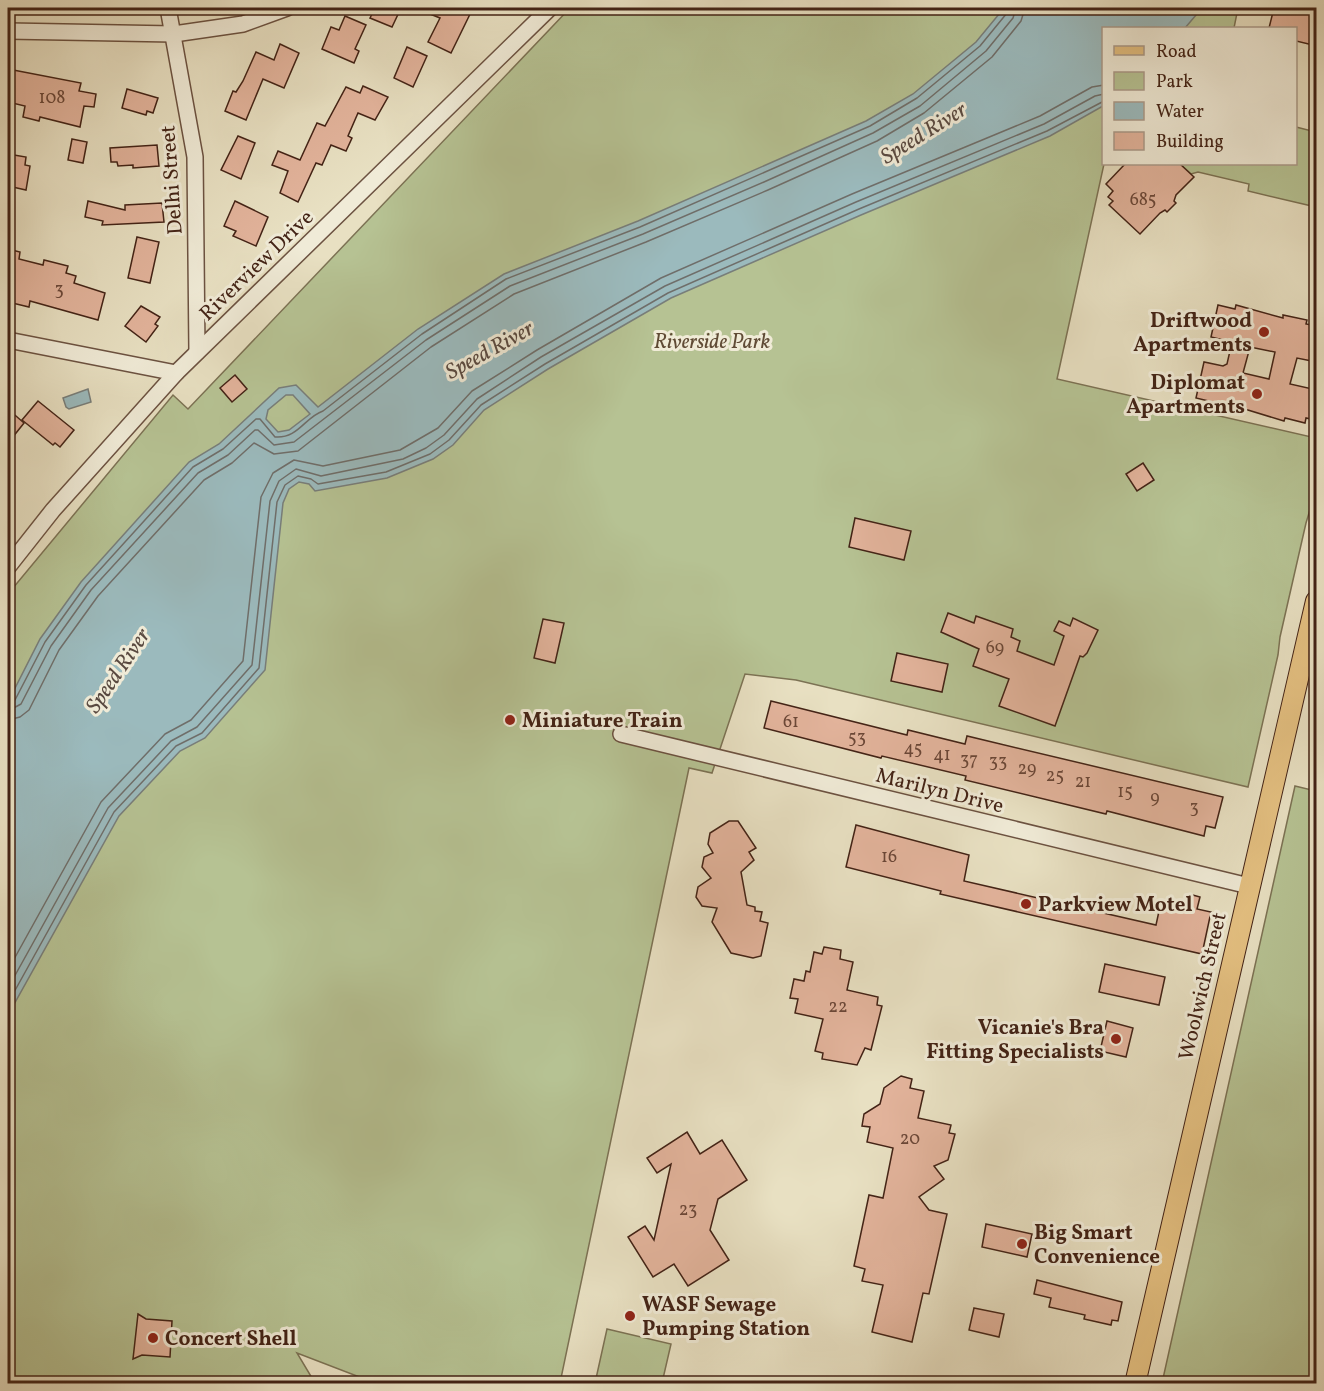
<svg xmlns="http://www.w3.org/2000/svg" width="1324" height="1391" font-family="Vollkorn,serif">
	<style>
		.green { fill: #b6c293; stroke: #7c7254; stroke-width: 1.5 }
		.water { fill: #9bbabd; stroke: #787e7a; stroke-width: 1.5; fill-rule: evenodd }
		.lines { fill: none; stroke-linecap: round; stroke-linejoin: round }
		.shore { stroke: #6f6e6a; stroke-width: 1.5 }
		.building { fill: #e2b39b; stroke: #432316; stroke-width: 1.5; fill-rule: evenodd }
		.minor-casing { stroke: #6c5241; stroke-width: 18 }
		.major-casing { stroke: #432316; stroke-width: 22 }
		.minor { stroke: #f0ebd7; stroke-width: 15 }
		.major { stroke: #e4c081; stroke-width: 20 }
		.poi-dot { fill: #8f2418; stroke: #f0ebd7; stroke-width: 2 }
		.labels { text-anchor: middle; stroke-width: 6; stroke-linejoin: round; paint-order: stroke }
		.number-label { font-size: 18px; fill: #6b4737 }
		.street-label { font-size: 21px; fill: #432316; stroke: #f0ebd7 }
		.poi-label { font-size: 21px; font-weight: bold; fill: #432316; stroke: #f0ebd7; text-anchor: start }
		.park-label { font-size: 21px; font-style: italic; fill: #604b35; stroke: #f0ebd7 }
		.water-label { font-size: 22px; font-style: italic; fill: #594940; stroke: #f0ebd7 }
	</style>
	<rect width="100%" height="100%" fill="#e8e0c2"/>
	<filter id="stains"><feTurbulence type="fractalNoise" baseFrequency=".00333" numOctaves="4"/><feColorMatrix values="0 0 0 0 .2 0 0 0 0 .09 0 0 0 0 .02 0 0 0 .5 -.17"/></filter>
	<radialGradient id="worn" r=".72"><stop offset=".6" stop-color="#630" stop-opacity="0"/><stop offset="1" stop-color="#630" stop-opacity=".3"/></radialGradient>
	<g class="green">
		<path d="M570 8H1238L1234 28H1104V164L1057 379 1316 438V490L1306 523 1280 637 1278 655 1248 787 796 680 745 674 712 773 689 768 560 1383H375L297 1353 315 1383 8 1384V594L173 395 188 409Z"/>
		<path d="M1296 127 1316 132V207L1248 191 1249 184 1198 172 1191 174 1180 164H1296Z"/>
		<path d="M1295 786 1316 791V1383H1162Z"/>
		<path d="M607 1329 671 1344 662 1383H595Z"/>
	</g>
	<g class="water">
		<path d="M1004 8H1202L1185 28H1104L1103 106 1050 136 861 215 671 298 548 369 484 410 453 445 433 459 387 478 315 491 309 484 299 482 289 489 283 503 265 670 205 738 180 751 119 816 8 1015V702L40 639 81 582 189 462 219 444 279 388 296 385 318 407 418 329 504 274 638 221 866 121 913 94 976 42ZM286 395H293L310 414 289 430 278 432 266 419 268 410Z"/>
		<path d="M88 389 91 402 69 409 66 407 63 398Z"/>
	</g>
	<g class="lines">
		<g class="shore">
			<path d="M8 703 15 700 45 642 86 585 193 467 223 449 256 419H260L275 437C298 439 305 417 323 411L422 334 506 279 640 227 870 126 917 98 980 46 1007 13 1008 8"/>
			<path d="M8 711 21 704 51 646 91 590 198 473 228 455 255 430H258L274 445 294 442 426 340 510 286 643 234 764 182 873 133 920 106 986 51 1013 18 1016 8"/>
			<path d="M8 720 20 717 29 710 59 650 98 596 204 480 232 463 254 443 274 454 298 451 431 347 514 294 646 242 768 190 877 141 924 113 992 57 1021 21 1025 8"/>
			<path d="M8 970 101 802 165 734 191 720 243 661 261 497 273 473 294 460 323 466 400 450 438 428 472 391 537 350 661 278 852 194 1040 116 1092 87 1104 85"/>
			<path d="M8 988 108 808 171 741 197 727 252 665 270 501 279 481 296 469 321 476 403 459 426 448 444 435 477 399 541 357 665 286 856 202 1044 124 1095 96 1104 94"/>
			<path d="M8 1003 114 812 176 746 202 733 259 668 277 502 285 485 298 476 311 479 318 484 386 472 430 454 449 440 481 405 545 364 668 293 859 209 1047 131 1104 101"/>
		</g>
	</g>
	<g class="building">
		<path d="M375 8H401L392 27 370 18Z"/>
		<path d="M415 8H473L451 53 428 42 440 18Z"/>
		<path d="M1274 8H1314L1311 19 1317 20V46L1296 41V28H1269Z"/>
		<path d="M345 16 366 25 355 49 359 51 354 63 322 49 331 27 339 30Z"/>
		<path d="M280 44 299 53 284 88 263 79 246 120 225 111 233 91 236 92 243 81 256 52 274 60Z"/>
		<path d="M407 47 427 56 413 87 394 78Z"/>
		<path d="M8 69 81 83 79 91 96 94 94 107 84 106 80 127 40 117 39 121 23 117 25 106 8 102Z"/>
		<path d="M363 86 388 97 375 120 358 113 348 136 352 138 346 151 331 145 322 165 316 163 298 202 280 193 288 171 272 165 278 151 300 160 317 123 325 126 346 87 360 93Z"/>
		<path d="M127 89 158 98 153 113 147 111 146 115 122 108Z"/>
		<path d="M238 136 255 143 241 179 221 170Z"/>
		<path d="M72 139 87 142 83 163 68 160Z"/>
		<path d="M157 145 159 166 133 168V165L118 166 117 162H111L110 148Z"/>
		<path d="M14 155 26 157 25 165 30 166 26 190 8 186Z"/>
		<path d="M1125 164H1180L1194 177 1176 195 1174 201 1176 203 1167 212 1165 210 1160 213 1140 234 1109 205 1113 201 1108 197 1113 191 1106 184Z"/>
		<path d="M88 201 125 210V205L162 203 164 222 102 225 103 221 85 217Z"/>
		<path d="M235 201 268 217 256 246 233 236 236 231 224 226Z"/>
		<path d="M137 237 159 242 150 283 128 278Z"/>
		<path d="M8 249 20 252 19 259 43 265 44 260 68 266 66 273 76 276 74 283 105 293 98 320 30 301 29 307 8 302Z"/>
		<path d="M1218 305 1235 309 1236 305 1283 318V315L1307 320 1306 324 1317 326V362L1297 358 1290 384 1317 390 1315 420 1306 418 1305 423 1285 418 1284 421 1238 407 1237 411 1212 405 1213 402 1196 398 1204 362 1223 366 1227 364 1232 342 1211 337ZM1250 347 1275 352 1269 379 1243 373Z"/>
		<path d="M141 306 160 317 155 324 158 326 146 342 125 326Z"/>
		<path d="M235 375 247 389 232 402 220 388Z"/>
		<path d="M38 401 74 430 60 447 55 443 53 445 22 420Z"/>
		<path d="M8 409 24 423 8 443Z"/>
		<path d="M1143 463 1154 480 1137 491 1126 474Z"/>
		<path d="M855 518 911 531 904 560 849 547Z"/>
		<path d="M948 613 974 623 976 616 1013 629 1011 637 1020 641 1017 651 1054 665 1064 636 1054 631 1059 621 1070 626 1073 618 1098 630 1087 653 1083 657 1080 656 1055 726 999 706 1009 679 973 666 979 649 941 632Z"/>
		<path d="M543 619 564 623 555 663 534 658Z"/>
		<path d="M897 653 948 664 942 692 891 681Z"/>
		<path d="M771 701 907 735 908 730 965 744 967 736 1223 797 1215 828 1206 826 1204 836 1107 811 1106 814 965 780 966 776 882 756 881 758 764 728Z"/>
		<path d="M729 821H738L756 848 749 852 754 860 741 872 747 905 755 907V911L762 912 760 921 768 923 761 956 753 958 731 953 712 922 717 908 702 906 696 897 698 887 711 878 702 867 704 857 713 853 708 844 710 833Z"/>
		<path d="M856 825 969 855 964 881 1156 925 1161 902 1186 907 1189 894 1200 897 1197 909 1211 912 1202 954 940 894 941 891 846 867Z"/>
		<path d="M824 947 841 950 840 959 853 962 847 990 878 997 877 1005 882 1006 871 1050 865 1048 857 1065 822 1059 823 1053 815 1051 823 1019 795 1013 798 999 790 998 794 979 804 981 806 971 810 972 814 952 822 954Z"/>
		<path d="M1105 964 1165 977 1159 1005 1099 992Z"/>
		<path d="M1107 1021 1133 1028 1126 1057 1100 1051Z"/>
		<path d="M901 1076 912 1079 910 1088 924 1091 918 1118 951 1125 949 1133 955 1134 948 1160 934 1166 944 1179 919 1197 929 1210 947 1214 929 1294 923 1293 912 1342 872 1332 883 1285 862 1281 865 1269 854 1266 869 1195 883 1198 893 1148 867 1142 870 1127 862 1126 864 1114 880 1104 884 1088Z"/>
		<path d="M687 1132 700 1154 722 1140 747 1180 718 1199 710 1230 729 1260 688 1286 674 1264 653 1277 628 1237 645 1226 654 1240 671 1164 657 1173 647 1158Z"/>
		<path d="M986 1224 1032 1234 1027 1257 982 1247Z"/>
		<path d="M1037 1280 1122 1302 1118 1321 1112 1320 1111 1325 1084 1319 1085 1315 1049 1307 1051 1298 1034 1294Z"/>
		<path d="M974 1308 1004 1314 999 1337 969 1330Z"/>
		<path d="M138 1314 146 1319 172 1321 170 1357 142 1355 133 1359Z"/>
	</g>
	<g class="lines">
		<defs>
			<g id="minor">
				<path d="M168 8 195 157 197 352"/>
				<path d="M8 31 174 34 243 24 287 8"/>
				<path d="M8 340 176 373"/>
				<path d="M8 567 53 510 176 373 550 8"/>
				<path d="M621 734 1249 886"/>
			</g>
			<path id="major" d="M1135 1384 1316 601"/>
		</defs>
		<use href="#minor" class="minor-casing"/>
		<use href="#major" class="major-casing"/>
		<use href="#minor" class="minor"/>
		<use href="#major" class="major"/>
	</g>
	<g class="poi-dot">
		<circle cx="1264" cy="332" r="6"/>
		<circle cx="1257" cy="394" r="6"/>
		<circle cx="510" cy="720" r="6"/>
		<circle cx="1026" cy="904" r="6"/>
		<circle cx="1116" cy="1039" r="6"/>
		<circle cx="1022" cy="1244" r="6"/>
		<circle cx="630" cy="1316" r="6"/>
		<circle cx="153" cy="1338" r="6"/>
	</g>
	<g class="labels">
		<g class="number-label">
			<text x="52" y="103">108</text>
			<text x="1143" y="205">685</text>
			<text x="59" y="295">3</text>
			<text x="995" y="653">69</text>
			<text x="791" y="727">61</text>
			<text x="857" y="743">53</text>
			<text x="913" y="754">45</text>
			<text x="942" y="760">41</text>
			<text x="969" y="765">37</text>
			<text x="998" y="767">33</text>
			<text x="1027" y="774">29</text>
			<text x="1055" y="781">25</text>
			<text x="1083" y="787">21</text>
			<text x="1125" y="797">15</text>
			<text x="1155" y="803">9</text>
			<text x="1194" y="813">3</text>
			<text x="889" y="862">16</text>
			<text x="838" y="1012">22</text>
			<text x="910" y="1144">20</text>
			<text x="688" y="1215">23</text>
		</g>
		<g class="street-label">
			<text transform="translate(171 180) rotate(-94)" y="7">Delhi Street</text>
			<text transform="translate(256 265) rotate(-44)" y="7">Riverview Drive</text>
			<text transform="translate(940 790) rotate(14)" y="7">Marilyn Drive</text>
			<text transform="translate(1202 986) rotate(-77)" y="7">Woolwich Street</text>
		</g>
		<g class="poi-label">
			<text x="1252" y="327" text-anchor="end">Driftwood<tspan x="1252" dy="24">Apartments</tspan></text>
			<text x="1245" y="389" text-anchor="end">Diplomat<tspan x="1245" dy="24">Apartments</tspan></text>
			<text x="522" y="727">Miniature Train</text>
			<text x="1038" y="911">Parkview Motel</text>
			<text x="1104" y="1034" text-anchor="end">Vicanie's Bra<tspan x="1104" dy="24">Fitting Specialists</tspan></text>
			<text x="1034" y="1239">Big Smart<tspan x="1034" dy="24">Convenience</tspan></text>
			<text x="642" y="1311">WASF Sewage<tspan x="642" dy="24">Pumping Station</tspan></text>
			<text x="165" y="1345">Concert Shell</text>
		</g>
		<g class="park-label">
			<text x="712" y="348">Riverside Park</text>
		</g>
		<g class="water-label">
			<text transform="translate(923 132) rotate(-32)" y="8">Speed River</text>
			<text transform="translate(489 349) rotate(-29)" y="8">Speed River</text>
			<text transform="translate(117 670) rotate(-56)" y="8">Speed River</text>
		</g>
	</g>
	<rect width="1324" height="1391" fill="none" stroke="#e8e0c2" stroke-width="30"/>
	<rect x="9" y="9" width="1306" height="1373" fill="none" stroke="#432316" stroke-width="3"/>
	<rect x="15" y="15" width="1294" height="1361" fill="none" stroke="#432316" stroke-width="1.5"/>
	<rect x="1102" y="27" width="195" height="138" fill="#f0ebd7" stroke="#ab9b8a" stroke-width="1.5"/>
	<rect x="1114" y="46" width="30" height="9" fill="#e4c081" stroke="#ab9b8a" stroke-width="1.5"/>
	<text x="1156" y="57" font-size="18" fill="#432316">Road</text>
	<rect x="1114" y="72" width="30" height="18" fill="#b6c293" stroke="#ab9b8a" stroke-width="1.5"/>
	<text x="1156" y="87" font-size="18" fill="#432316">Park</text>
	<rect x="1114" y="102" width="30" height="18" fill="#9bbabd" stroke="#ab9b8a" stroke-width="1.5"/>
	<text x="1156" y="117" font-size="18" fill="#432316">Water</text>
	<rect x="1114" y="132" width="30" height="18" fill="#e2b39b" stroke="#ab9b8a" stroke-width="1.5"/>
	<text x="1156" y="147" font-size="18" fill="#432316">Building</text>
	<rect width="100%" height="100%" filter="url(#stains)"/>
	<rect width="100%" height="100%" fill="url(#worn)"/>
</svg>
